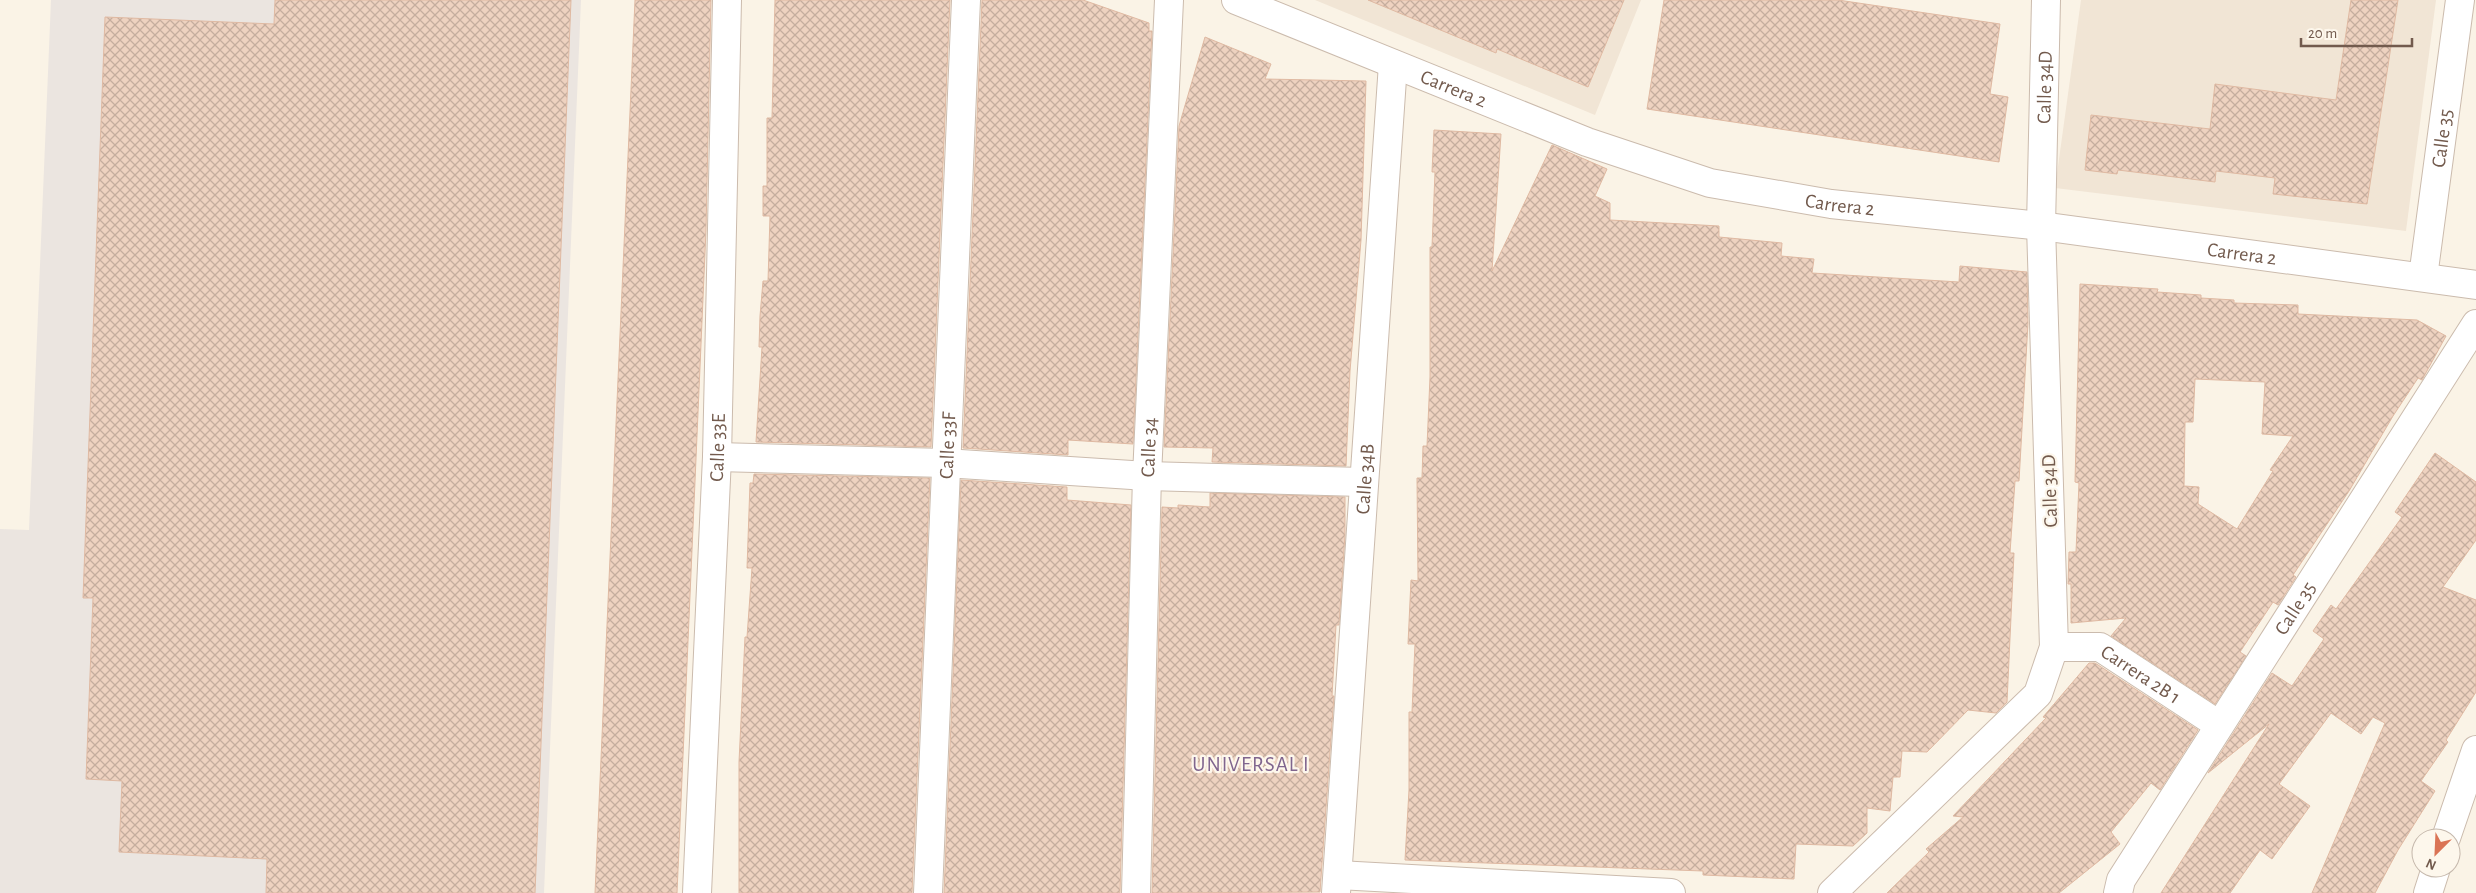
<svg xmlns="http://www.w3.org/2000/svg" width="2476" height="893" font-family="'Alegreya Sans',sans-serif">
	<style>
		.residential { fill: #f1e5d5 }
		.industrial { fill: #ebe5e0 }
		.building { fill: url(#building-cross-hatch); stroke: #dfb9a2; fill-rule: evenodd }
		.lines { fill: none; stroke-linecap: round; stroke-linejoin: round }
		.minor-casing { stroke: #cbbbad; stroke-width: 30 }
		.minor { stroke: #fff; stroke-width: 28 }
		.labels { text-anchor: middle; stroke-width: 4.5; stroke-linejoin: round; paint-order: stroke }
		.street-label { font-size: 20px; fill: #725a4d; stroke: #fdf7ec }
		.neighbourhood-label { font-size: 21px; letter-spacing: 1px; fill: #80658e; stroke: #fdf7ec }
	</style>
	<defs>
		<pattern id="building-cross-hatch" width="8" height="8" patternUnits="userSpaceOnUse" patternTransform="scale(1.25)"><rect width="8" height="8" fill="#eed2c0"/><path d="M0 0l8 8M0 8l8-8" fill="none" stroke="#c5ad9e"/></pattern>
	</defs>
	<rect width="100%" height="100%" fill="#faf3e6"/>
	<g class="residential">
		<path d="M1315 0H1641L1595 115Z"/>
		<path d="M2081 0H2436L2406 231 2055 188Z"/>
	</g>
	<path class="industrial" d="M51 0H581L544 893H0V529L29 530Z"/>
	<g class="building">
		<path d="M275 0H571L535 893H266L267 859 119 852 122 781 86 779 93 598H83L105 17 274 24Z"/>
		<path d="M635 0H711L706 230 677 893H595Z"/>
		<path d="M775 0H950L931 447 756 442 762 347H759L760 316 763 281H768L770 216H763V186H767V118H772Z"/>
		<path d="M982 0H1083L1149 23V31H1152L1133 444 1068 440V455L963 448Z"/>
		<path d="M1368 0H1624L1588 87 1497 49 1496 53Z"/>
		<path d="M1664 0H1838L2000 24 1990 94 2008 97 1999 162 1647 109Z"/>
		<path d="M2351 0H2398L2367 204 2273 194 2275 178 2216 171 2215 182 2118 170 2117 174 2085 170 2091 115 2210 129 2215 84 2336 100Z"/>
		<path d="M1205 37 1271 64 1265 79 1366 81 1361 240 1350 371 1346 466 1212 462 1213 448 1164 447 1179 126Z"/>
		<path d="M1434 130 1501 134 1492 271 1552 145 1607 169 1595 196 1610 203V220L1719 226V237L1782 243 1781 256 1814 259 1812 273 1959 282 1960 266 2027 272 2028 323 2019 481H2015L2010 553H2014L2007 702 1996 713 1968 710 1927 752 1902 751 1900 777H1893L1890 811 1867 808V833L1853 846 1796 844 1794 879 1703 875V871L1405 860 1409 790V712H1412L1415 644H1408L1411 580 1418 581 1417 478H1422L1423 446H1427L1430 377V247H1432L1435 172H1432Z"/>
		<path d="M2080 284 2158 289 2157 292 2201 295V298L2234 300V303L2298 305V314L2417 320 2446 336 2422 380 2418 378 2393 416 2349 491 2293 575 2296 577 2278 605 2273 602 2240 652 2246 656 2215 704 2111 636 2126 618 2071 623V584H2068L2069 552H2076L2079 483 2075 482ZM2195 379 2265 382 2262 434 2293 436 2270 470 2273 471 2237 529 2198 504 2199 487 2184 486 2185 422H2193Z"/>
		<path d="M2435 453 2476 482V540L2443 587 2476 600V692L2446 740 2448 742 2421 781 2435 791 2398 850 2375 893H2312L2385 723 2373 717 2361 734 2331 713 2279 784 2310 806 2272 859 2260 850 2230 893H2161L2269 724 2208 773 2272 673 2292 686 2324 639 2313 631 2331 605 2336 609 2402 517 2395 512Z"/>
		<path d="M754 474 930 478 912 893H739V762L745 637H747L752 568H747L750 483H753Z"/>
		<path d="M961 480 1067 487V500L1131 505 1120 893H944Z"/>
		<path d="M1210 493 1345 497V535L1339 625H1336L1332 696H1334L1320 892 1152 893 1162 507 1178 508V505L1210 507Z"/>
		<path d="M2089 663H2095L2198 730 2160 790 2151 783 2111 832 2120 844 2059 893H1887L1929 852 1926 849 1963 817 1953 816 2046 718 2043 717Z"/>
	</g>
	<g class="lines">
		<defs>
			<g id="minor">
				<path id="s1" d="M1236 0 1587 142 1710 183 1831 204 2041 226 2476 285"/>
				<path id="s2" d="M2423 277 2460 0"/>
				<path d="M717 457 945 463 1147 476 1362 482"/>
				<path id="s3" d="M2054 647H2100L2219 725"/>
				<path d="M2446 838 2476 750"/>
				<path d="M1338 875 1671 893"/>
				<path id="s4" d="M697 893 717 457 727 0"/>
				<path id="s5" d="M928 893 966 0"/>
				<path id="s6" d="M1136 893 1147 476 1169 0"/>
				<path id="s7" d="M1336 893 1393 64"/>
				<path id="s8" d="M1832 893 2038 694 2054 647 2041 226 2046 0"/>
				<path id="s9" d="M2118 893 2121 880 2476 324"/>
				<path d="M2428 893 2436 868"/>
			</g>
		</defs>
		<use href="#minor" class="minor-casing"/>
		<use href="#minor" class="minor"/>
	</g>
	<g class="labels">
		<g class="street-label">
			<text dy="7" stroke="none"><textPath href="#s8" startOffset="896">Calle 34D</textPath></text>
			<text dy="7" stroke="none"><textPath href="#s1" startOffset="235">Carrera 2</textPath></text>
			<text dy="7" stroke="none"><textPath href="#s2" startOffset="140">Calle 35</textPath></text>
			<text dy="7" stroke="none"><textPath href="#s1" startOffset="640">Carrera 2</textPath></text>
			<text dy="7" stroke="none"><textPath href="#s1" startOffset="1045">Carrera 2</textPath></text>
			<text dy="7" stroke="none"><textPath href="#s5" startOffset="448">Calle 33F</textPath></text>
			<text dy="7" stroke="none"><textPath href="#s6" startOffset="446">Calle 34</textPath></text>
			<text dy="7" stroke="none"><textPath href="#s4" startOffset="446">Calle 33E</textPath></text>
			<text dy="7" stroke="none"><textPath href="#s7" startOffset="415">Calle 34B</textPath></text>
			<text transform="translate(2049 491) rotate(-92)" y="7">Calle 34D</text>
			<text dy="7" stroke="none"><textPath href="#s9" startOffset="336">Calle 35</textPath></text>
			<text dy="7" stroke="none"><textPath href="#s3" startOffset="95">Carrera 2B 1</textPath></text>
		</g>
		<g class="neighbourhood-label">
			<text x="1251" y="771">UNIVERSAL I</text>
		</g>
	</g>
	<g transform="translate(2436 853) rotate(204)"><circle r="24" fill="#fdf7ec" stroke="#c5b8ac"/>
	<path d="M0-4L9 19L0 12L-9 19Z" fill="#da7455"/>
	<text y="-8" font-size="14" font-weight="bold" text-anchor="middle" fill="#725a4d">N</text>
	</g>
	<path d="M2301 38v8h111v-8" fill="none" stroke="#725a4d" stroke-width="2.5"/>
	<text x="2308" y="38" font-size="15" fill="#725a4d" stroke="#fdf7ec" stroke-width="4" paint-order="stroke">20 m</text>
</svg>
